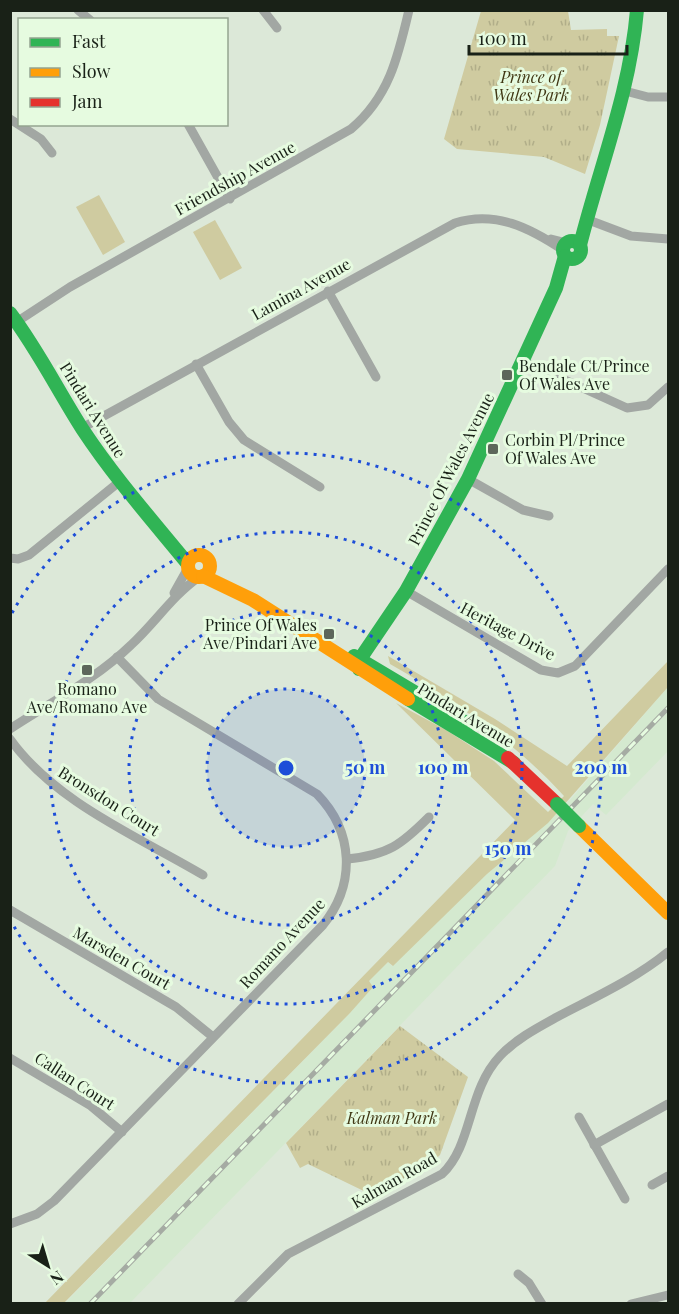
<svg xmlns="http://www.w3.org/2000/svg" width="679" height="1314" font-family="'Playfair Display',serif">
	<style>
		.built { fill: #d4e9cf }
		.green { fill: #cfcba0 }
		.park { fill: url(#park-tufts) }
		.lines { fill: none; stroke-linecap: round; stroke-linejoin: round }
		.street { stroke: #a2a7a3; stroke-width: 9 }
		.fast { stroke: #30b455; stroke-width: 14 }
		.slow { stroke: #ff9f0a; stroke-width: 14 }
		.jam { stroke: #e5322d; stroke-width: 14 }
		.rail-casing { stroke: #a5aba3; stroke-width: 5 }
		.rail { stroke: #e6fbe0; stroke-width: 3; stroke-dasharray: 9; stroke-linecap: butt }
		.fast-bridge { stroke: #30b455; stroke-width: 14 }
		.ring { fill: none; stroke: #1d4ed8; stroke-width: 3; stroke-dasharray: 3 6 }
		.poi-dot { fill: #5d675b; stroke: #e6fbe0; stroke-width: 2 }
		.labels { text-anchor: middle; stroke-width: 6; stroke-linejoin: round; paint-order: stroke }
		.park-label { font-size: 16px; font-style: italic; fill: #413815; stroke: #e6fbe0 }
		.street-label { font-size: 16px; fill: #192117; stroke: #e6fbe0 }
		.poi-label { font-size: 16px; fill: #192117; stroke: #e6fbe0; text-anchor: start }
		.centre { fill: #1d4ed8; stroke: #e6fbe0; stroke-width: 3 }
		.ring-label { font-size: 18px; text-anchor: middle; font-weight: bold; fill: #1d4ed8; stroke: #e6fbe0; stroke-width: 6; stroke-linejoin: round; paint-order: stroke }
	</style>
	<defs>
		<pattern id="park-tufts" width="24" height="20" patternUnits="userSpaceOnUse" patternTransform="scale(1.5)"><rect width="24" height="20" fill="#cfcba0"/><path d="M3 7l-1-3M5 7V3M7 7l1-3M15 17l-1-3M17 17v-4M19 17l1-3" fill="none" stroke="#b1ae89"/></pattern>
	</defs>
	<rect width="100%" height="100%" fill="#dce8d8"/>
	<path class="built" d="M668 687V751L606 815 593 804 568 831 555 866 130 1303 64 1304 350 1013 372 987 368 981 388 962 392 966 487 874 570 800Z"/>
	<g class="green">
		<path d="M99 195 125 242 103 255 76 207Z"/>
		<path d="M215 220 242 268 220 280 193 232Z"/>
		<path d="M388 656 495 719 567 766 668 661V687L548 823 487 874 393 966 388 962 369 981 373 987 350 1013 64 1303 44 1304 515 820 396 703 446 730 494 761 548 812 564 796C515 742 453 700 390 664Z"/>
	</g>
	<g class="park">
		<path d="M481 11H568L571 30 607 29V36H619L600 125 585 174 544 157 457 149 444 139Z"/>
		<path d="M400 1026 468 1077 440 1155 428 1166 372 1195 308 1164 300 1168 286 1143Z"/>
	</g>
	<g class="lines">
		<g class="street">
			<path d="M78 10 90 20"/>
			<path d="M263 10 277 28"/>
			<path d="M625 91 648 97H668"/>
			<path d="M10 119 41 139 52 153"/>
			<path d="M188 124 230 199"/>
			<path d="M586 219 631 236 668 239"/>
			<path d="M551 239 567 243"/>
			<path d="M328 291 376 377"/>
			<path d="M18 321 70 287 351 129C389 97 398 57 409 10"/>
			<path d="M523 361 627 408 648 405 668 387"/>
			<path d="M196 364 229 422 244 440 320 487"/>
			<path d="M82 428 455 223C495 210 530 228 563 250"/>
			<path d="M468 479 523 510 549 516"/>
			<path d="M10 558 18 559 29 555 119 482"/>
			<path d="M406 591 541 670 558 673 575 666 668 569"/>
			<path d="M174 593 188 568"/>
			<path d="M10 729C51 702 96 679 131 645 155 623 172 596 199 577"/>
			<path d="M10 739C55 802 137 836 203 875"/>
			<path d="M347 859C388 855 401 845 429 817"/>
			<path d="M10 910 176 1007 213 1037"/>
			<path d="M10 1058 91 1106 122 1132"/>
			<path d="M579 1117 625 1199"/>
			<path d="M594 1145 668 1104"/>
			<path d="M652 1185 668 1176"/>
			<path d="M10 1224 37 1214 54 1201 323 925C356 884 354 832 317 794L158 699 117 657"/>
			<path d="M518 1274 529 1283 542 1304"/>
			<path d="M238 1304 288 1254 442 1174C473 1145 467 1091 500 1056 516 1039 537 1028 557 1017 595 997 635 979 668 952"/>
			<path d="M631 1304 668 1295"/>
		</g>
		<g class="fast">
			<circle cx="572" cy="250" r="9"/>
			<path d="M580 245C600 166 630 92 637 10"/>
			<path d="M10 313C38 350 58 391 83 430 114 477 152 520 188 564"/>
			<path d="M354 656 468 724"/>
			<path d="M359 669 360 659 406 591 468 479 556 288 565 256"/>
			<path d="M408 699 514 763"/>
		</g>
		<g class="slow">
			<circle cx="199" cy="566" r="11"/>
			<path d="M203 576 253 600 408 699"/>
			<path d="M579 826 668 913"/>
		</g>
		<path class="jam" d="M508 758 557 804"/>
		<defs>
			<path id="rail" d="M90 1304 668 708"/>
		</defs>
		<use href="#rail" class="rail-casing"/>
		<use href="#rail" class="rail"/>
		<path class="fast-bridge" d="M557 804 579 826"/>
	</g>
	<circle cx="286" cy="768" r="79" fill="#1d4ed8" fill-opacity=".12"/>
	<g class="ring">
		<circle cx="286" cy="768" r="79"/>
		<circle cx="286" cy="768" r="157"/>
		<circle cx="286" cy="768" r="236"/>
		<path d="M12 613A315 315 0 1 1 12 923"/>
	</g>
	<g class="poi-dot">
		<rect x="501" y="369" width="12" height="12" rx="3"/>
		<rect x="487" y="443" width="12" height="12" rx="3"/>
		<rect x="323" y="628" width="12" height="12" rx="3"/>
		<rect x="81" y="664" width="12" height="12" rx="3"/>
	</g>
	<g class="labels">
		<g class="park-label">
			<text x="531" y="83">Prince of<tspan x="531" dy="18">Wales Park</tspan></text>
			<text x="392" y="1124">Kalman Park</text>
		</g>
		<g class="street-label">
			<text transform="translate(235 178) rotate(-29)" y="6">Friendship Avenue</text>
			<text transform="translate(301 289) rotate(-29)" y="6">Lamina Avenue</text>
			<text transform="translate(93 410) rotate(58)" y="6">Pindari Avenue</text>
			<text transform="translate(451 469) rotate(-63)" y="6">Prince Of Wales Avenue</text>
			<text transform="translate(508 631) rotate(28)" y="6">Heritage Drive</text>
			<text transform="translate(466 715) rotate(31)" y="6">Pindari Avenue</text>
			<text transform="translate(109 801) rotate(32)" y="6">Bronsdon Court</text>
			<text transform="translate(282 943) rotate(-47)" y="6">Romano Avenue</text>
			<text transform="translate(122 958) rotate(30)" y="6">Marsden Court</text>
			<text transform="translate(75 1081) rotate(33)" y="6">Callan Court</text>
			<text transform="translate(394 1180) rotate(-30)" y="6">Kalman Road</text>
		</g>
		<g class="poi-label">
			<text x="519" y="372">Bendale Ct/Prince<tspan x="519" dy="18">Of Wales Ave</tspan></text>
			<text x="505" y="446">Corbin Pl/Prince<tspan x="505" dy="18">Of Wales Ave</tspan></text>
			<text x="317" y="631" text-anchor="end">Prince Of Wales<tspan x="317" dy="18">Ave/Pindari Ave</tspan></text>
			<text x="87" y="695" text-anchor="middle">Romano<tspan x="87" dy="18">Ave/Romano Ave</tspan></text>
		</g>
	</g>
	<circle cx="286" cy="768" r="9" class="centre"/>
	<g class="ring-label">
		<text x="365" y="774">50 m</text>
		<text x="443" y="774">100 m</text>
		<text x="601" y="774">200 m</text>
		<text x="508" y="855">150 m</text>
	</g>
	<rect width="679" height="1314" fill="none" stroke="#192117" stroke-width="24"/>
	<rect x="18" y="18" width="210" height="108" fill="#e6fbe0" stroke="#94a490" stroke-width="1.5"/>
	<rect x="30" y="38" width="30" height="9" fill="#30b455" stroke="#94a490" stroke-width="1.5"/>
	<text x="72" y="48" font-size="18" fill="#192117">Fast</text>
	<rect x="30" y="68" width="30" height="9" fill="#ff9f0a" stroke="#94a490" stroke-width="1.5"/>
	<text x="72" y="78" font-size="18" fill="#192117">Slow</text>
	<rect x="30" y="98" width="30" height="9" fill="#e5322d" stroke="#94a490" stroke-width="1.5"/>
	<text x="72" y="108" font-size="18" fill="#192117">Jam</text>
	<g transform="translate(48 1266) rotate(143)" stroke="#e6fbe0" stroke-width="4.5" paint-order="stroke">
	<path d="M0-4.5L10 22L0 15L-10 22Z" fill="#192117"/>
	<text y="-9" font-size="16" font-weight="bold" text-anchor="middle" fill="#192117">N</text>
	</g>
	<path d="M469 45v9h158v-9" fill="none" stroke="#192117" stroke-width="3"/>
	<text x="478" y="45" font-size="18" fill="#192117" stroke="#e6fbe0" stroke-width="4.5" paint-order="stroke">100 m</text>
</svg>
